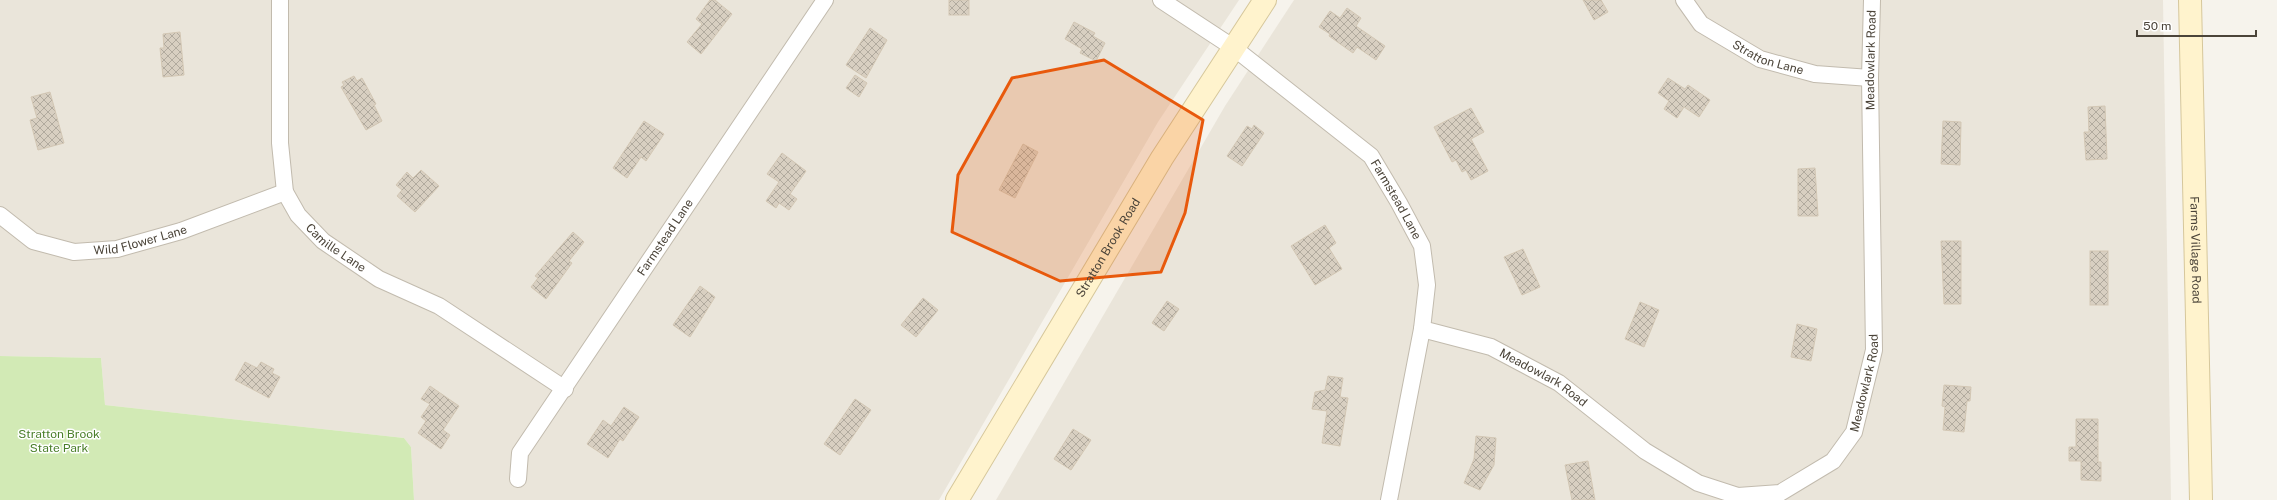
<svg xmlns="http://www.w3.org/2000/svg" width="2277" height="500" font-family="'Public Sans',sans-serif">
	<style>
		.residential { fill: #eae5da }
		.green { fill: #d2eab5 }
		.building { fill: url(#building-cross-hatch); stroke: #d3c7b4 }
		.lines { fill: none; stroke-linecap: round; stroke-linejoin: round }
		.street-casing { stroke: #c2bbae; stroke-width: 18 }
		.secondary-casing { stroke: #d6c79b; stroke-width: 24 }
		.street { stroke: #fff; stroke-width: 16 }
		.secondary { stroke: #fff3cd; stroke-width: 22 }
		.marked { fill: #e8590c; fill-opacity: 0.2; stroke: #e8590c; stroke-width: 3; stroke-linejoin: round }
		.labels { text-anchor: middle; stroke-width: 3; stroke-linejoin: round; paint-order: stroke }
		.street-label { font-size: 12px; fill: #4b4439; stroke: #fff }
		.park-label { font-size: 12px; fill: #4a7f2a; stroke: #fff }
	</style>
	<defs>
		<pattern id="building-cross-hatch" width="8" height="8" patternUnits="userSpaceOnUse"><rect width="8" height="8" fill="#d8cfc1"/><path d="M0 0l8 8M0 8l8-8" fill="none" stroke="#b1aa9e"/></pattern>
	</defs>
	<rect width="100%" height="100%" fill="#f6f3ec"/>
	<g class="residential">
		<path d="M0 0H1239L1158 122 939 500H414L411 447 404 438 105 405 101 358 0 356Z"/>
		<path d="M1294 0H2163L2171 500H996L1225 106Z"/>
	</g>
	<path class="green" d="M0 356 101 358 105 405 404 438 411 447 414 500H0Z"/>
	<g class="building">
		<path d="M710 0H715L732 14 701 54 687 42 702 24 696 19Z"/>
		<rect x="949" y="0" width="20" height="15"/>
		<path d="M1583 0H1601L1608 12 1594 20Z"/>
		<path d="M1347 8 1361 18 1356 26 1385 46 1376 60 1357 47 1353 53 1329 36 1330 34 1319 27 1330 11 1340 18Z"/>
		<path d="M1074 22 1095 33 1093 36 1105 43 1096 61 1080 53 1082 49 1065 39Z"/>
		<path d="M870 28 887 40 866 78 846 65Z"/>
		<path d="M180 32 184 75 163 77 160 48H164L163 34Z"/>
		<path d="M855 75 867 83 859 97 846 88Z"/>
		<path d="M354 76 357 81 362 78 376 104 374 105 382 121 366 130 341 87 344 85 342 82Z"/>
		<path d="M1668 78 1685 89 1688 85 1710 100 1699 117 1684 107 1677 118 1664 109 1669 101 1658 93Z"/>
		<path d="M50 92 64 143 38 150 30 120 37 118 31 97Z"/>
		<path d="M2105 106 2107 159 2086 160 2084 132H2089L2088 107Z"/>
		<path d="M1471 108 1484 132 1471 139 1488 171 1471 180 1466 170 1462 172 1456 160 1452 162 1434 127Z"/>
		<path d="M644 121 664 134 646 161 641 157 627 178 613 168Z"/>
		<path d="M1943 121 1961 122 1960 165 1941 164Z"/>
		<path d="M1254 125 1264 133 1242 166 1227 156 1247 126 1252 129Z"/>
		<path d="M1023 144 1038 152 1015 198 999 190Z"/>
		<path d="M782 153 806 171 790 194 797 199 789 210 779 203 776 208 766 201 779 182 767 174Z"/>
		<path d="M1815 168 1818 216H1798V169Z"/>
		<path d="M421 170 439 186 415 212 397 196 402 190 396 185 407 172 413 178Z"/>
		<path d="M1325 225 1336 243 1329 248 1342 269 1315 285 1291 246Z"/>
		<path d="M573 232 584 242 569 261 572 263 546 299 531 287 538 278 535 276Z"/>
		<path d="M1941 241H1961V304H1944Z"/>
		<path d="M1523 249 1540 287 1522 295 1504 257Z"/>
		<rect x="2090" y="251" width="18" height="54"/>
		<path d="M700 286 715 297 690 337 673 325Z"/>
		<path d="M923 298 938 310 916 337 901 325Z"/>
		<path d="M1167 301 1179 309 1164 331 1152 323Z"/>
		<path d="M1640 302 1659 310 1644 347 1625 339Z"/>
		<path d="M1797 324 1817 329 1811 361 1791 357Z"/>
		<path d="M245 362 257 368 261 362 274 369 272 373 280 377 269 398 235 380Z"/>
		<path d="M1328 376 1343 378 1340 397 1348 398 1340 446 1322 443 1327 411 1312 409 1315 392 1325 390Z"/>
		<path d="M1944 385 1971 387 1970 401H1967L1964 432 1943 430 1945 407 1942 406Z"/>
		<path d="M430 386 459 406 443 430 450 435 441 449 418 433 426 421 421 417 430 404 421 399Z"/>
		<path d="M855 399 871 410 840 455 824 444Z"/>
		<path d="M624 407 639 417 623 441 620 439 608 458 587 444 603 420 611 426Z"/>
		<path d="M2076 419H2098V462H2101V481L2081 480V461H2069V447H2076Z"/>
		<path d="M1073 429 1091 440 1071 470 1054 459Z"/>
		<path d="M1476 436 1496 438 1494 465 1480 490 1464 483 1474 459Z"/>
		<path d="M1588 461 1595 500H1572L1565 465Z"/>
	</g>
	<g class="lines">
		<defs>
			<g id="street">
				<path id="s1" d="M280 0V143L285 192 298 215 323 241 379 279 439 306 565 389"/>
				<path id="s2" d="M1161 0 1234 48 1371 156 1399 203 1422 246 1427 285 1422 329 1389 500"/>
				<path id="s3" d="M1684 0 1701 24 1760 59 1815 74 1870 78"/>
				<path id="s4" d="M0 215 33 241 74 252 117 249 181 231 285 192"/>
				<path id="s5" d="M1422 329 1491 347 1559 383 1645 451 1698 483 1738 496 1780 493 1833 461 1854 432 1874 350 1870 78 1872 0"/>
				<path id="s6" d="M518 479 520 453 825 0"/>
			</g>
			<g id="secondary">
				<path id="s7" d="M2190 0 2201 500"/>
				<path id="s8" d="M957 500 1162 158 1265 0"/>
			</g>
		</defs>
		<use href="#street" class="street-casing"/>
		<use href="#secondary" class="secondary-casing"/>
		<use href="#street" class="street"/>
		<use href="#secondary" class="secondary"/>
	</g>
	<path class="marked" d="M1104 60 1203 120 1185 213 1161 272 1060 281 952 232 958 175 1012 78Z"/>
	<g class="labels">
		<g class="street-label">
			<text dy="4" stroke="none"><textPath href="#s3" startOffset="105">Stratton Lane</textPath></text>
			<text dy="4" stroke="none"><textPath href="#s5" startOffset="876">Meadowlark Road</textPath></text>
			<text dy="4" stroke="none"><textPath href="#s2" startOffset="312">Farmstead Lane</textPath></text>
			<text dy="4" stroke="none"><textPath href="#s6" startOffset="286">Farmstead Lane</textPath></text>
			<text dy="4" stroke="none"><textPath href="#s4" startOffset="152">Wild Flower Lane</textPath></text>
			<text dy="4" stroke="none"><textPath href="#s1" startOffset="269">Camille Lane</textPath></text>
			<text dy="4" stroke="none"><textPath href="#s8" startOffset="294">Stratton Brook Road</textPath></text>
			<text dy="4" stroke="none"><textPath href="#s7" startOffset="250">Farms Village Road</textPath></text>
			<text dy="4" stroke="none"><textPath href="#s5" startOffset="132">Meadowlark Road</textPath></text>
			<text dy="4" stroke="none"><textPath href="#s5" startOffset="552">Meadowlark Road</textPath></text>
		</g>
		<g class="park-label">
			<text x="59" y="438">Stratton Brook<tspan x="59" dy="14">State Park</tspan></text>
		</g>
	</g>
	<path d="M2137 30v6h119v-6" fill="none" stroke="#4b4439" stroke-width="2"/>
	<text x="2143" y="30" font-size="12" fill="#4b4439" stroke="#ffffff" stroke-width="3" paint-order="stroke">50 m</text>
</svg>
